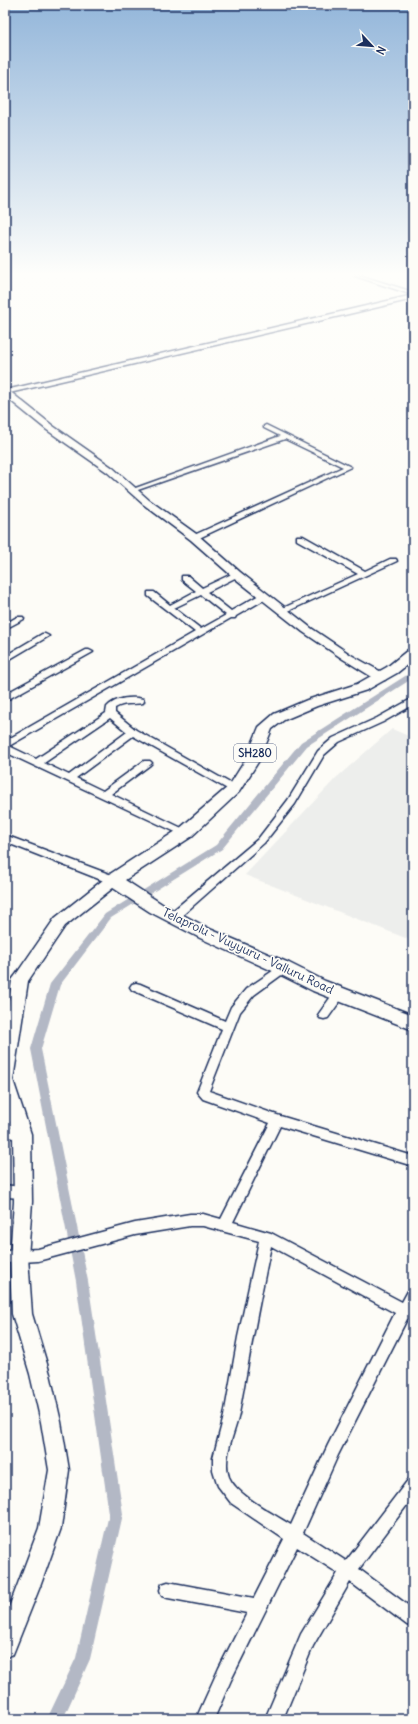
<svg xmlns="http://www.w3.org/2000/svg" width="418" height="1724" font-family="Delius,sans-serif">
	<style>
		.built { fill: #edeeec }
		.lines { fill: none; stroke-linecap: round; stroke-linejoin: round }
		.canal { fill: #b3b8c5; fill-rule: evenodd }
		.street-casing { stroke: #1b2f5e; stroke-width: 3 }
		.secondary-casing { stroke: #1b2f5e; stroke-width: 3 }
		.primary-casing { stroke: #1b2f5e; stroke-width: 3 }
		.street { fill: #fdfcf7; fill-rule: evenodd }
		.secondary { fill: #fdfcf7; fill-rule: evenodd }
		.primary { fill: #fdfcf7; fill-rule: evenodd }
		.labels { text-anchor: middle; stroke-width: 3.5; stroke-linejoin: round; paint-order: stroke }
		.shield { fill: #fdfcf7; stroke: #5f6c8c; stroke-width: 1 }
		.shield-label { font-size: 11px; font-weight: bold; fill: #1b2f5e }
		.street-label { font-size: 12px; fill: #1b2f5e; stroke: #fdfcf7 }
	</style>
	<rect width="100%" height="100%" fill="#fdfcf7"/>
	<filter id="ink" filterUnits="userSpaceOnUse"><feTurbulence type="fractalNoise" baseFrequency=".025" numOctaves="2"/><feDisplacementMap in="SourceGraphic" scale="8" xChannelSelector="R" yChannelSelector="G"/><feConvolveMatrix kernelMatrix="1 2 1 2 8 2 1 2 1" color-interpolation-filters="sRGB"/></filter>
	<g filter="url(#ink)">
		<path class="built" d="M392 729 413 738V941L245 875 336 778Z"/>
		<g class="lines">
			<path class="canal" d="M410 673H413V678L307 746 222 849 111 918 60 985 41 1049 88 1281 123 1514 90 1659 63 1719H47L76 1658 109 1514 76 1281 31 1049 50 984 105 914 216 845 301 742Z"/>
			<defs>
				<g id="street">
					<path d="M355 276H362L413 292V299L5 394 6 390 413 295Z"/>
					<path d="M266 425 351 467 195 540 191 538 192 536 343 467 285 439 135 491 130 490 280 436 264 428V426Z"/>
					<path d="M297 536H303L365 571 390 559H396L397 561 284 613 280 611 281 609 358 574 297 540Z"/>
					<path d="M236 572H239V576L207 592 231 611 261 594H267V598L236 616 235 618H231L9 746 36 759 106 713 107 707C115 698 131 696 143 699L144 701 143 703C133 705 125 702 115 708V713L136 730 237 787 239 789 237 791H231L133 736 76 778 103 791 144 761H150L152 763 150 765 111 794 188 831 190 833 188 835H182L5 752V741L195 632 148 596V592H154L170 605 196 591 182 580V576H188L202 588ZM201 595 226 615 201 629 174 608ZM110 718 127 732 69 775 44 763Z"/>
					<path d="M17 617H23L24 619 5 629V624Z"/>
					<path d="M42 634H45L49 636 5 662V656Z"/>
					<path d="M86 650H89L93 652 5 701V694Z"/>
					<path d="M413 698V705L383 722 339 742 324 755 295 804 264 843 177 920H169L168 917 169 914 258 839 288 800 318 751 333 738 377 718Z"/>
					<path d="M5 835 117 877 118 880 117 883H109L5 842Z"/>
					<path d="M283 964 287 965 288 968 287 971 254 995 240 1012 209 1091 277 1115 413 1156V1166L280 1126 233 1222 271 1233 402 1302 408 1291 413 1290V1322L407 1319 338 1455 303 1533 346 1561 408 1480 413 1477V1497L359 1569 413 1609V1627L407 1625 350 1582 313 1646 283 1719H265L301 1634 338 1573 297 1547 231 1680 214 1719H196L219 1668 247 1613 168 1598 162 1596 160 1590 162 1584 168 1582 254 1598 284 1539 231 1503 218 1486 213 1470V1458L224 1416 238 1337 259 1241 203 1226H190L135 1235 38 1261 5 1263V1251L38 1249 135 1223 190 1214H203L221 1219 270 1123 203 1099 197 1092 222 1029 132 990 130 987 132 984 136 983 140 984 225 1021 231 1007 246 989ZM271 1246 395 1313 328 1445 291 1525C274 1514 237 1496 229 1477 222 1457 235 1433 239 1414 249 1358 259 1302 271 1246Z"/>
					<path d="M339 990 343 991 345 994 343 997 328 1018 324 1019 320 1018 318 1015 320 1012 335 991Z"/>
					<path d="M5 1127 26 1130 28 1134 26 1138 22 1139 5 1137Z"/>
					<path d="M5 1185 27 1188 29 1192 27 1196 23 1198 5 1197Z"/>
				</g>
				<g id="secondary">
					<path d="M5 389 8 390 53 426 113 468 149 500 199 536 240 572 311 628 351 655 385 674 387 677 385 680H377L343 659 303 632 232 576 191 540 143 504 107 472 47 430 5 396Z"/>
					<path d="M113 875 118 876 120 880 118 884 65 926 28 981 13 1080 31 1134 32 1202 28 1257 32 1314 50 1374 61 1422 69 1470 61 1528 41 1584 13 1654 5 1658V1618L39 1528 49 1470 41 1422 30 1374 12 1314 10 1257 14 1202 13 1134 5 1107V1027L12 980 15 976 55 918 108 876Z"/>
				</g>
				<path id="primary" d="M413 649V660L397 673 367 690 317 706 284 720 272 729 260 759 239 792 191 837 125 880 162 904 212 930 289 963 325 981 413 1015V1030L313 991 277 973 200 938 150 912 107 884 105 880 107 876 179 829 229 786 246 759 259 727 274 714 307 700 357 684 387 667 408 650Z"/>
			</defs>
			<use href="#street" class="street-casing"/>
			<use href="#secondary" class="secondary-casing"/>
			<use href="#primary" class="primary-casing"/>
			<use href="#street" class="street"/>
			<use href="#secondary" class="secondary"/>
			<use href="#primary" class="primary"/>
		</g>
	</g>
	<linearGradient id="sky" x2="0" y2="1"><stop stop-color="#93b6da"/><stop offset="0.53" stop-color="#fefefb"/><stop offset="1" stop-color="#fefefb" stop-opacity="0"/></linearGradient>
	<rect width="418" height="517" fill="url(#sky)"/>
	<g class="labels">
		<rect class="shield" x="234" y="744" width="42" height="18" rx="3"/>
		<g class="shield-label">
			<text x="255" y="757">SH280</text>
		</g>
		<g class="street-label">
			<text transform="translate(248 951) rotate(25)" y="4">Telaprolu - Vuyyuru - Valluru Road</text>
		</g>
	</g>
	<rect width="418" height="1724" fill="none" stroke="#fdfcf7" stroke-width="20"/>
	<rect x="10" y="10" width="398" height="1704" fill="none" stroke="#1b2f5e" stroke-width="1.5" filter="url(#ink)"/>
	<g transform="translate(372 46) rotate(116)" stroke="#fdfcf7" stroke-width="3" paint-order="stroke">
	<path d="M0-3L7 15L0 10L-7 15Z" fill="#1b2f5e"/>
	<text y="-6" font-size="11" font-weight="bold" text-anchor="middle" fill="#1b2f5e">N</text>
	</g>
</svg>
